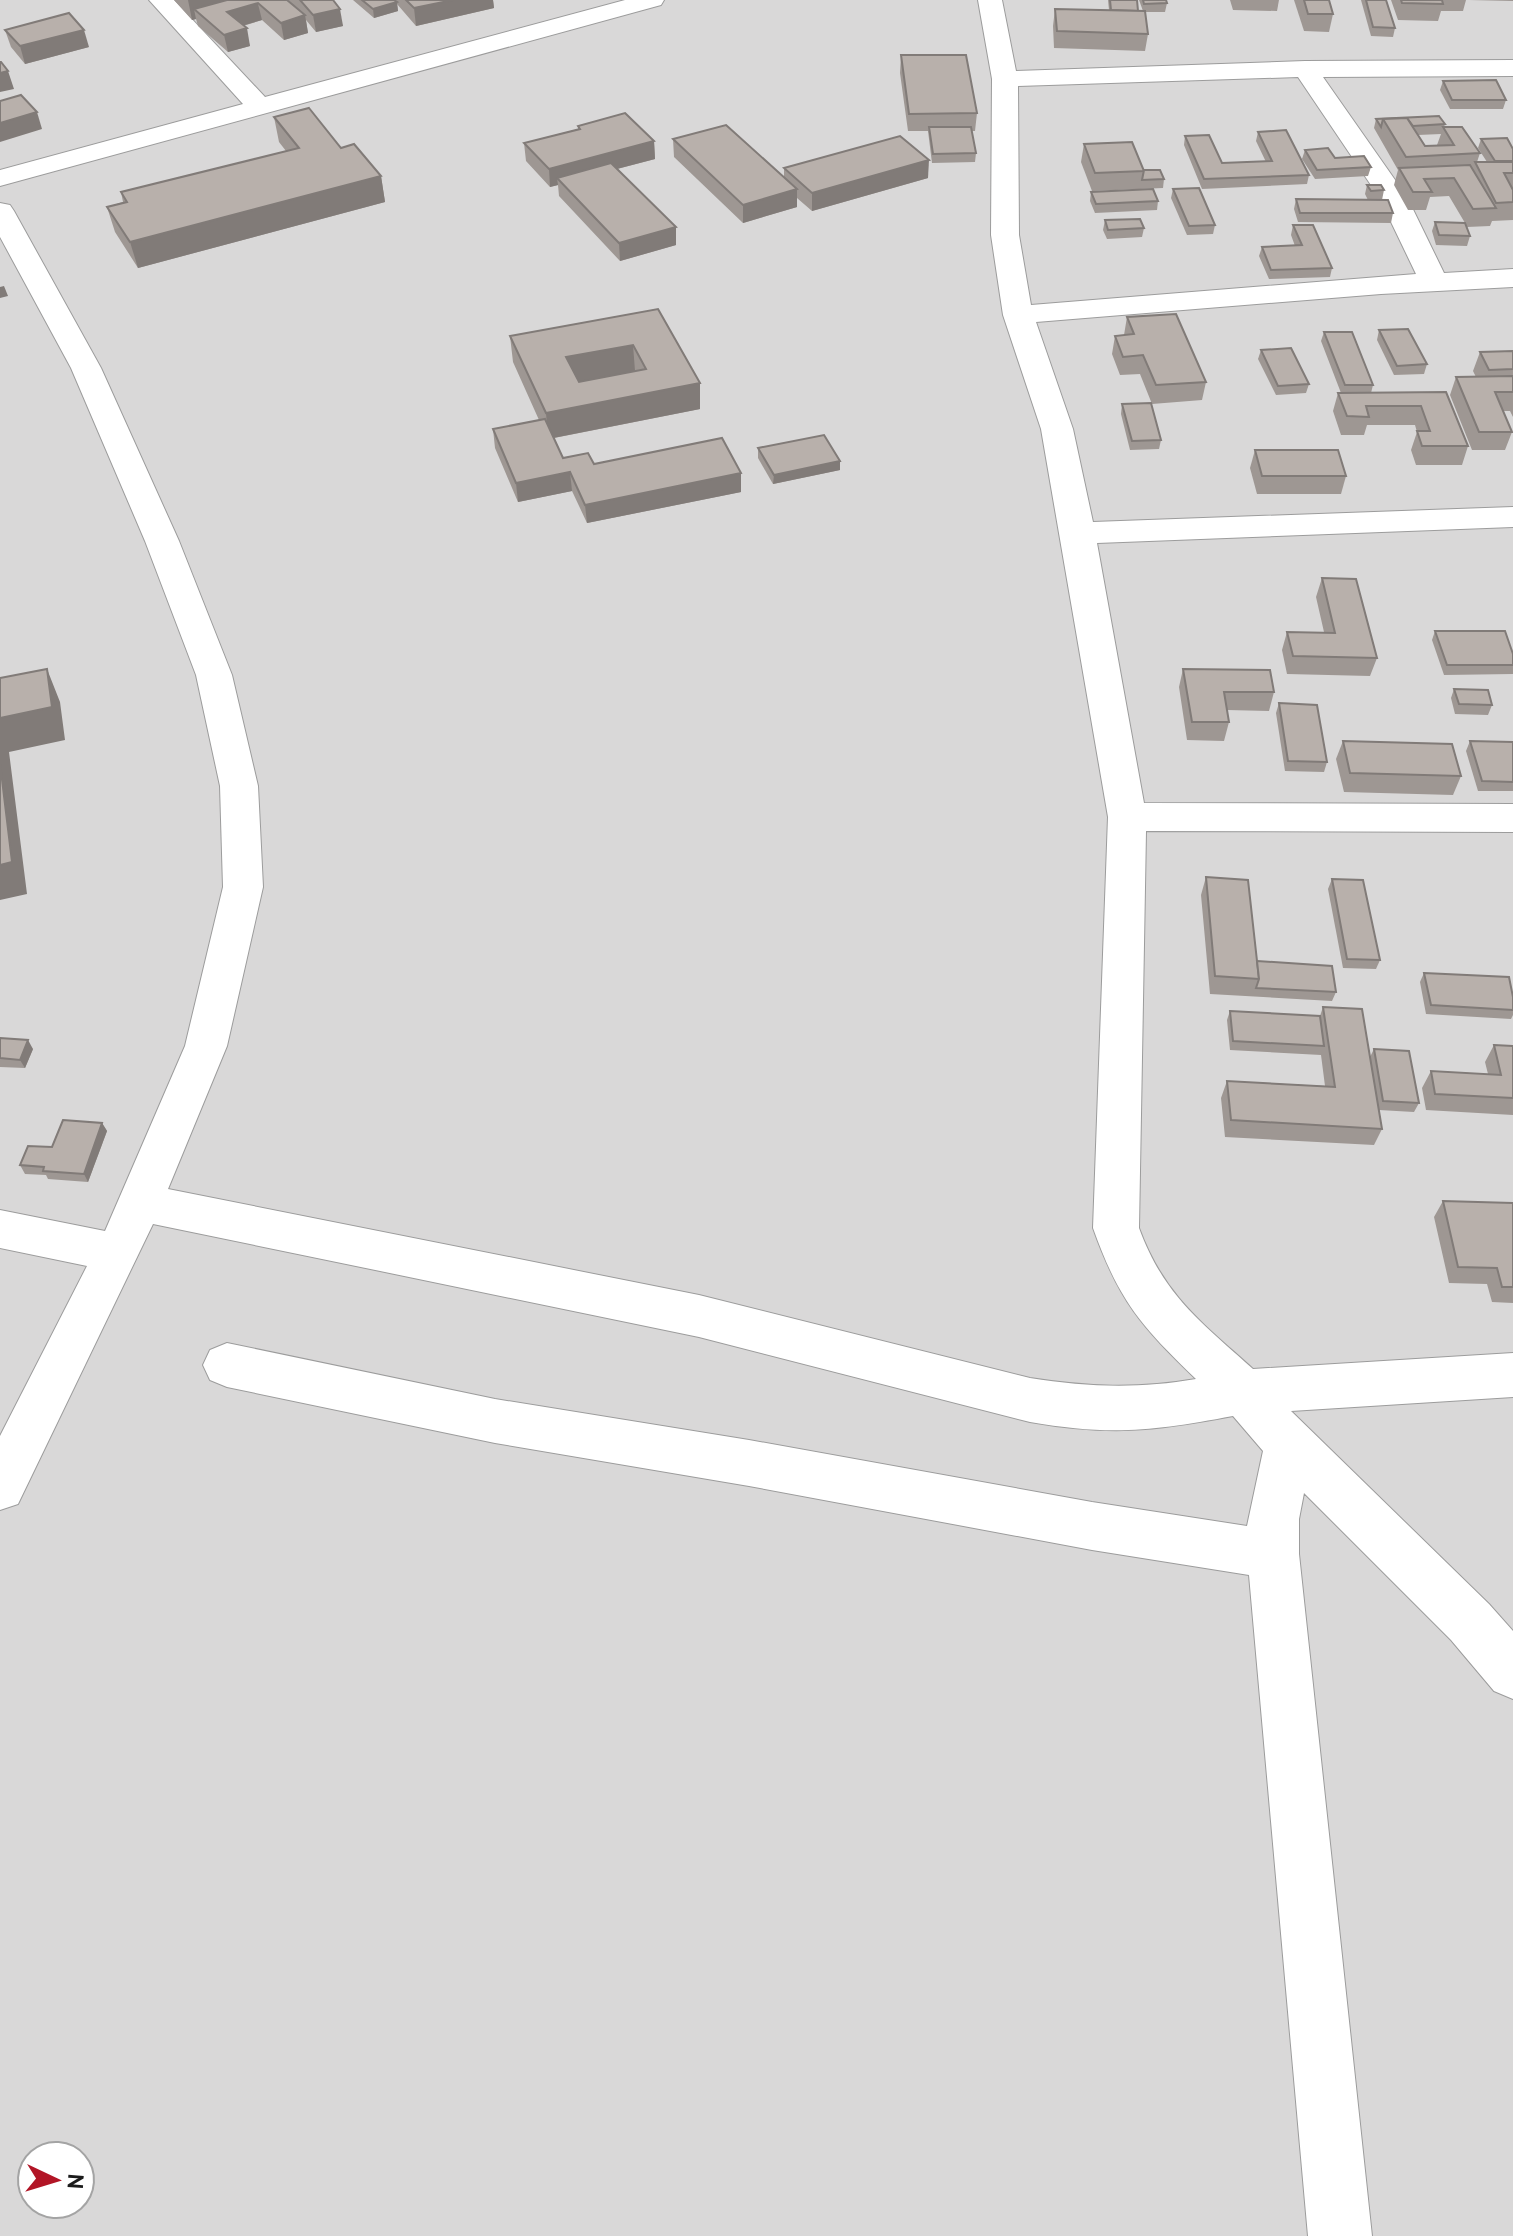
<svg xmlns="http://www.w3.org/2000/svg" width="1513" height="2236" font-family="Overpass,sans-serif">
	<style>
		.residential { fill: #d9d8d8; fill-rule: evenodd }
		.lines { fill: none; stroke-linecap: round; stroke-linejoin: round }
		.minor-casing { stroke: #9c9c9c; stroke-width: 2 }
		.minor { fill: #fff; fill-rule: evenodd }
		.wall { fill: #9e9793; fill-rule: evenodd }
		.shaded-wall { fill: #817b78 }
		.building { fill: #b8b0ab; stroke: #817b78; stroke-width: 2; fill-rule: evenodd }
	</style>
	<rect width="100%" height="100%" fill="#ece7e2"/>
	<path class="residential" d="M0 0H1513V2236H0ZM32 2156H80V2204H32Z"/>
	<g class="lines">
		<defs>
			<g id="minor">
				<path d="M149 0H174L265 97 625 0H664L661 5 0 186V170L243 104Z"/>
				<path d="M978 0H1002L1016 71 1305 61 1513 60V76L1323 77 1407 197 1444 273 1513 269V287L1381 294 1036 322 1073 429 1093 522 1513 507V527L1097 543 1144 803 1513 804V832L1146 831 1139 1228C1164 1296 1201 1322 1253 1369L1513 1353V1397L1291 1411 1489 1604 1513 1631V1699L1494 1691 1451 1640 1304 1493 1299 1519V1554L1372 2236H1308L1249 1575 1092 1550 749 1486 495 1443 227 1387 210 1380 203 1365 210 1350 227 1343 495 1399 749 1440 1092 1502 1247 1526 1263 1451 1233 1416C1154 1431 1110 1436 1030 1422L699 1337 153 1224 18 1504 0 1510V1436L87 1266 0 1248V1210L105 1231 185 1046 223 887 220 786 196 675 145 541 71 368 0 237V203L10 205 14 211 101 368 179 541 232 675 258 786 263 887 227 1046 168 1189 699 1295 1030 1378C1087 1387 1138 1389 1196 1379 1141 1326 1119 1301 1093 1228L1108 817 1041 429 1003 315 991 235 992 79ZM1298 77 1379 197 1416 274 1031 305 1019 235 1018 86Z"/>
			</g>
		</defs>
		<use href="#minor" class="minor-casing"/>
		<use href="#minor" class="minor"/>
	</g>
	<g class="wall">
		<path d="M174 0H287L293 5 288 0H333L343 26 316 32 306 20 308 33 284 40 262 20 243 26 250 46 228 52 198 26 196 19 192 20Z"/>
		<path d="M353 0H493L494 8 416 26 397 4 398 11 374 18Z"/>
		<path d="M1108 0H1137L1138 11H1143L1139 0H1166L1167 3 1165 12H1145L1148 34 1145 51 1054 48 1053 26 1055 9 1109 10Z"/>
		<path d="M1230 0H1279L1277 11 1233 10Z"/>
		<path d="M1294 0H1329L1333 14 1329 32 1304 31Z"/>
		<path d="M1361 0H1386L1395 28 1393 37 1371 36Z"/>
		<path d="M1391 0H1466L1463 11H1441L1438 21 1398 20Z"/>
		<path d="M1469 0H1513V1Z"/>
		<path d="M5 30 89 47 25 64 11 47Z"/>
		<path d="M901 55 977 113 975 131H972L976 153 975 162 932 163 928 131H908L900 73Z"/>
		<path d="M1443 81 1506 100 1503 109H1450L1440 90Z"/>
		<path d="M274 117 341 148 381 176 385 202 138 268 115 232 107 207 123 202 121 192 286 151 279 142Z"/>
		<path d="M1376 119 1445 124 1444 127 1480 153 1477 162H1487L1478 148 1481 139 1513 149V220L1492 221 1490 226 1467 227 1470 236 1467 246 1436 245 1432 231 1435 222 1465 223 1449 196 1430 197 1426 210H1408L1394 185 1398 170 1374 128ZM1441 134 1437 145 1425 146 1418 135Z"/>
		<path d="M578 126 654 141 655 159 617 169 676 227V245L620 261 559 196 558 185 550 187 526 161 524 143 578 129Z"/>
		<path d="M1258 132 1309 175 1307 184 1202 189 1184 145 1185 136 1222 163 1266 162 1256 141Z"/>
		<path d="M673 139 784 177V168L928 178 812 211 797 198V207L743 223 674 157Z"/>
		<path d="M1084 144 1164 179 1163 188 1092 191 1081 162Z"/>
		<path d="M1305 150 1371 167 1368 176 1315 179 1302 159Z"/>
		<path d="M1367 185 1384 190 1382 200 1393 213 1391 223 1298 222 1294 209 1296 199 1368 200 1365 194Z"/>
		<path d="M1173 189 1215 225 1213 234 1187 235 1171 198Z"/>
		<path d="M1091 192 1158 201 1157 210 1095 213 1090 201Z"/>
		<path d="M1105 220 1144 228 1142 237 1107 239 1103 230Z"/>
		<path d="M1293 225 1332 268 1330 277 1269 279 1259 256 1262 247 1295 246 1291 235Z"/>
		<path d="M658 309 700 383V409L554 438 563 458 741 492 587 523 572 491 518 502 495 448 493 429 539 420 513 362 510 336ZM635 371 579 382H578Z"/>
		<path d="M1127 317 1206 382 1202 400 1152 404 1140 374 1120 375 1112 354 1115 336 1124 335Z"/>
		<path d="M1379 330 1427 364 1424 374 1394 375 1377 340Z"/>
		<path d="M1324 332 1373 385 1371 393 1446 392 1468 446 1462 465H1416L1411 450 1417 432 1415 425H1367L1364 435H1341L1333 411 1338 393H1341L1321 341Z"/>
		<path d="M1261 350 1309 384 1306 393 1276 395 1258 359Z"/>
		<path d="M1513 351V417L1510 411H1503L1512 432 1505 450H1472L1450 395 1456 377H1476L1473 371 1480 352Z"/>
		<path d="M1122 404 1161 440 1159 449 1130 450 1121 414Z"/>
		<path d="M758 448 840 461V470L773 484 758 458Z"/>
		<path d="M1255 450 1346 476 1341 494H1257L1250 468Z"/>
		<path d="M1322 578 1377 658 1370 676 1287 674 1282 650 1287 632H1324L1316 597Z"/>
		<path d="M1435 631 1513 654V674L1444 675 1432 640Z"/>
		<path d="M1183 669 1274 692 1269 711 1227 710 1229 722 1224 741 1187 740 1179 687Z"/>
		<path d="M1454 689 1492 705 1488 715 1455 714 1451 698Z"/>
		<path d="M1279 703 1327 762 1324 772 1285 771 1276 713Z"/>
		<path d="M1343 741 1461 776 1453 795 1344 792 1336 759Z"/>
		<path d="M1470 741 1513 742V791H1478L1466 751Z"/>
		<path d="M1206 877 1257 961 1336 992 1332 1001 1210 994 1201 895Z"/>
		<path d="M1332 879 1380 960 1376 969 1343 968 1328 889Z"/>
		<path d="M1424 973 1513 997V1015L1511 1019 1426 1014 1420 982Z"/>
		<path d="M1323 1007 1370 1057 1374 1049 1419 1103 1414 1112 1379 1110 1382 1129 1374 1145 1225 1137 1221 1098 1227 1081 1325 1086 1321 1055 1230 1050 1227 1020 1230 1011 1320 1016Z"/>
		<path d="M0 1038 33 1049 25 1068 0 1067Z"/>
		<path d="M1494 1045 1513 1046V1115L1426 1110 1422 1088 1431 1071 1488 1074 1485 1062Z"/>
		<path d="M102 1123 107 1131 88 1182 48 1179 46 1175 25 1174 20 1165 52 1147Z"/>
		<path d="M1443 1201 1513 1203V1303L1492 1302 1487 1284 1449 1283 1434 1217Z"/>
	</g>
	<g class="shaded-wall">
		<path d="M188 0H276L258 4 262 20 231 29 194 9 196 19 192 20Z"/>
		<path d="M453 0H493L494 8 416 26 414 8Z"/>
		<path d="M397 2 398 11 374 18 373 9Z"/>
		<path d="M340 9 343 26 316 32 313 15Z"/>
		<path d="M305 15 308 33 284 40 281 23Z"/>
		<path d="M247 28 250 46 228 52 224 35Z"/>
		<path d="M84 30 89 47 25 64 20 46Z"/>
		<path d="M8 71 14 89 0 92V73Z"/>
		<path d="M37 112 42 129 0 142V123Z"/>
		<path d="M654 141 655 159 563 183 557 178 558 185 550 187 549 169Z"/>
		<path d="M929 160 928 178 812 211V193Z"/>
		<path d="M381 176 385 202 138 268 130 242Z"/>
		<path d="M797 189V207L743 223V205Z"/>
		<path d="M676 227V245L620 261 619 243Z"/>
		<path d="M4 286 8 296 0 298V287Z"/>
		<path d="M633 345 635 371 568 384 566 357Z"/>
		<path d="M700 383V409L548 439 546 413Z"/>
		<path d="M840 461V470L773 484 774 475Z"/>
		<path d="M570 472 572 491 518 502 516 483Z"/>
		<path d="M741 473V492L587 523 585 505Z"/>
		<path d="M47 669 60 702 65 740 9 752 27 894 0 900V718Z"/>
		<path d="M28 1040 33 1049 25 1068 20 1060Z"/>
		<path d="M102 1123 107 1131 88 1182 84 1174Z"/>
	</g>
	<g class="building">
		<path d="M227 0H287L305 15 281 23 258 3 227 12 247 28 224 35 194 9Z"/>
		<path d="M300 0H333L340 9 313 15Z"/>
		<path d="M362 0H394L397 2 373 9Z"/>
		<path d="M406 0H453L414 8Z"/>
		<path d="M1110 0H1137L1138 11 1111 10Z"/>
		<path d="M1143 0H1166L1167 3 1144 4Z"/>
		<path d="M1304 0H1329L1333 14H1308Z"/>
		<path d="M1366 0H1386L1395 28 1373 27Z"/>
		<path d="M1401 0H1442L1443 4 1402 3Z"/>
		<path d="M1055 9 1145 11 1148 34 1057 31Z"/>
		<path d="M69 13 84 30 20 46 5 30Z"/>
		<path d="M901 55H966L977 113 909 114Z"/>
		<path d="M0 62H1L8 71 0 73Z"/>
		<path d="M1496 80 1506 100H1452L1443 81Z"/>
		<path d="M21 95 37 112 0 123V101Z"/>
		<path d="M309 108 341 148 354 144 381 176 130 242 107 207 127 202 121 192 299 148 274 117Z"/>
		<path d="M625 113 654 141 549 169 524 143 580 129 578 126Z"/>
		<path d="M1439 116 1445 124 1413 126 1407 118 1383 119 1381 127 1376 119Z"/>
		<path d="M1407 118 1425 146 1454 145 1443 127H1462L1480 153 1406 157 1383 119Z"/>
		<path d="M726 125 797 189 743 205 673 139Z"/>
		<path d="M929 127H971L976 153 933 154Z"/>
		<path d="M1286 130 1309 175 1204 179 1185 136 1209 135 1222 163 1272 161 1258 132Z"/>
		<path d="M900 136 929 160 812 193 784 168Z"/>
		<path d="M1507 138 1513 149V161H1495L1481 139Z"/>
		<path d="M1132 142 1144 171 1095 173 1084 144Z"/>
		<path d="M1328 148 1335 158 1364 156 1371 167 1317 170 1305 150Z"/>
		<path d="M1475 162H1513V173H1504L1513 190V202L1496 203Z"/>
		<path d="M611 163 676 227 619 243 557 178Z"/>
		<path d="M1470 165 1496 208 1473 209 1454 178 1424 179 1432 192H1413L1399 168Z"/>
		<path d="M1144 170H1160L1164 179 1142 180Z"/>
		<path d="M1367 185H1381L1384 190 1371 191Z"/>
		<path d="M1199 188 1215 225 1189 226 1173 189Z"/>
		<path d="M1153 189 1158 201 1096 204 1091 192Z"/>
		<path d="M1296 199 1388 200 1393 213H1300Z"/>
		<path d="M1140 219 1144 228 1108 230 1105 220Z"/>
		<path d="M1435 222 1465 223 1470 236 1439 235Z"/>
		<path d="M1293 225H1313L1332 268 1271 270 1262 247 1302 245Z"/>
		<path d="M658 309 700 383 546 413 510 336ZM633 345 646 369 579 382 566 357Z"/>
		<path d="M1176 314 1206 382 1156 385 1143 355 1123 357 1115 336 1134 334 1127 317Z"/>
		<path d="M1408 329 1427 364 1397 366 1379 330Z"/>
		<path d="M1324 332H1352L1373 385H1345Z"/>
		<path d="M1291 348 1309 384 1278 386 1261 350Z"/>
		<path d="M1513 351V369L1489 370 1480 352Z"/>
		<path d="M1513 376V392H1495L1512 432H1479L1456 377Z"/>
		<path d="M1446 392 1468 446H1422L1417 431H1430L1421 406H1366L1369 417 1347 416 1338 393Z"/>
		<path d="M1151 403 1161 440 1132 441 1122 404Z"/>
		<path d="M545 419 563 458 588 453 594 464 722 438 741 473 585 505 570 472 516 483 493 429Z"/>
		<path d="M824 435 840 461 774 475 758 448Z"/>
		<path d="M1255 450H1338L1346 476H1262Z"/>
		<path d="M1322 578 1356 579 1377 658 1293 656 1287 632 1335 633Z"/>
		<path d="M1435 631H1505L1513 654V665H1447Z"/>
		<path d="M47 669 52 707 0 718V678Z"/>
		<path d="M1183 669 1270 670 1274 692H1224L1229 722H1192Z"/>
		<path d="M1454 689 1488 690 1492 705 1459 704Z"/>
		<path d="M1279 703 1317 705 1327 762 1288 761Z"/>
		<path d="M1343 741 1452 744 1461 776 1350 773Z"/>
		<path d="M1470 741 1513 742V782L1482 781Z"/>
		<path d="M0 763 12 862 0 865Z"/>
		<path d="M1206 877 1248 880 1259 979 1215 976Z"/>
		<path d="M1332 879 1363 880 1380 960 1347 959Z"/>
		<path d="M1257 961 1332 966 1336 992 1256 988 1259 979Z"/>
		<path d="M1424 973 1509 977 1513 997V1010L1431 1005Z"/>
		<path d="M1323 1007 1362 1009 1382 1129 1231 1120 1227 1081 1335 1087Z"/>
		<path d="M1230 1011 1320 1016 1324 1046 1233 1041Z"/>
		<path d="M0 1038 28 1040 20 1060 0 1058Z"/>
		<path d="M1494 1045 1513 1046V1098L1435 1094 1431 1071 1501 1075Z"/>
		<path d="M1374 1049 1409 1051 1419 1103 1383 1101Z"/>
		<path d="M63 1120 102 1123 84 1174 43 1171 44 1167 20 1165 28 1146 52 1147Z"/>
		<path d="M1443 1201 1513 1203V1287H1502L1497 1268 1458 1267Z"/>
	</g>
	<g transform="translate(56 2180) rotate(94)"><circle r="38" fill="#ffffff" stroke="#a4a4a4" stroke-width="2"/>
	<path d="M0-6L14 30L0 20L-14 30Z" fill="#b21526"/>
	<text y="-12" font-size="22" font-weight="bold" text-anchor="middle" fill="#1b1b1b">N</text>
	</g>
</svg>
